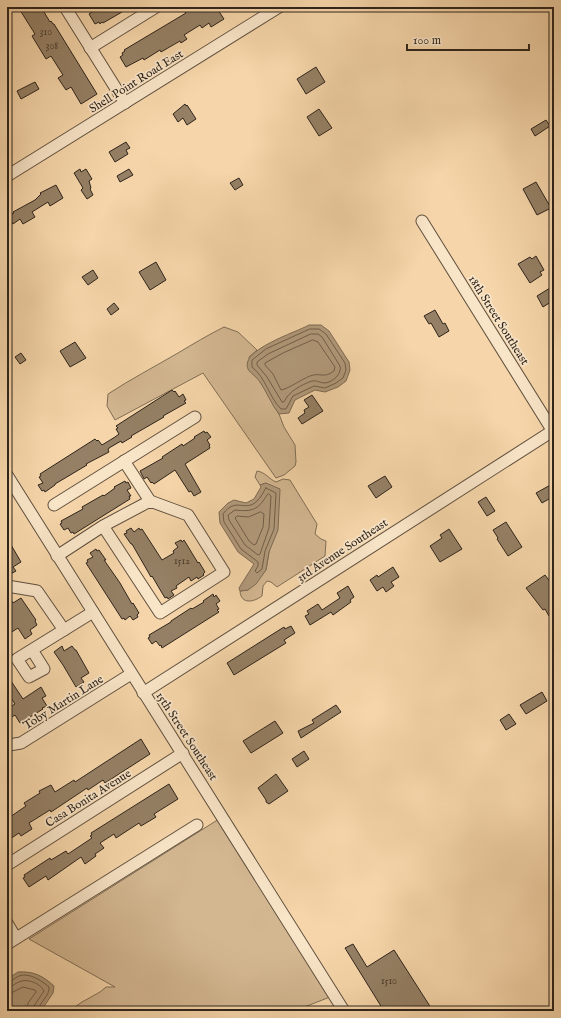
<svg xmlns="http://www.w3.org/2000/svg" width="561" height="1018" font-family="'IM FELL English',serif">
	<style>
		.green { fill: #d3b791; stroke: #806e56 }
		.water { fill: #b19979; stroke: #7d6a54 }
		.lines { fill: none; stroke-linecap: round; stroke-linejoin: round }
		.shore { stroke: #705e4a; stroke-width: 1 }
		.building { fill: #958065; stroke: #2e241c }
		.minor-casing { stroke: #60503f; stroke-width: 13 }
		.minor { stroke: #f8e4c7; stroke-width: 11 }
		.labels { text-anchor: middle; stroke-width: 3.5; stroke-linejoin: round; paint-order: stroke }
		.number-label { font-size: 10px; fill: #483b2e }
		.street-label { font-size: 12px; fill: #2e241c; stroke: #f8e4c7 }
	</style>
	<rect width="100%" height="100%" fill="#f5d5a9"/>
	<filter id="stains"><feTurbulence type="fractalNoise" baseFrequency=".005" numOctaves="4"/><feColorMatrix values="0 0 0 0 .2 0 0 0 0 .09 0 0 0 0 .02 0 0 0 .5 -.17"/></filter>
	<radialGradient id="worn" r=".72"><stop offset=".6" stop-color="#630" stop-opacity="0"/><stop offset="1" stop-color="#630" stop-opacity=".3"/></radialGradient>
	<g class="green">
		<path d="M224 327 238 332 257 350 249 357 251 372 260 381 279 414 284 427 295 445 296 462 295 466 284 475 276 478 203 373 115 420 107 406 108 394C131 379 154 367 178 353 193 344 208 335 224 327Z"/>
		<path d="M257 471C265 472 269 479 276 482L283 479 290 480 317 524 315 534 321 539 326 541 325 556 277 587 271 582 267 581 263 586 262 596C254 602 241 605 240 591L248 590 266 570 269 552 266 483 260 485 255 477Z"/>
		<path d="M219 819 330 997 294 1011H127C114 1003 110 1010 99 1011 89 1012 79 1011 69 1011L82 1002 100 992 106 987H115L29 939Z"/>
	</g>
	<g class="water">
		<path d="M309 325H321L329 331 349 362 350 370 346 381 338 387 325 392 315 390 295 400 289 413 279 414C271 404 267 392 260 382 257 377 250 373 248 369 239 350 297 332 309 325Z"/>
		<path d="M266 483 280 489 278 530 269 552 266 570 256 584 248 590 240 591 239 588 254 564 238 552 220 523 219 512 228 503 234 500 246 503 254 499 261 487 260 485Z"/>
		<path d="M18 972C34 971 43 976 54 986L53 993 41 1011H7V979Z"/>
	</g>
	<g class="lines">
		<g class="shore">
			<path d="M310 329H319L326 334 345 363 346 370 343 378 336 383 325 388 314 386 293 396 286 409H281C269 397 266 378 252 367V360L266 349Z"/>
			<path d="M311 334H318L322 337 340 366C342 374 333 382 325 383 320 383 317 380 312 381 301 385 289 391 284 402H282L267 377 257 365V362L268 354Z"/>
			<path d="M313 340 318 342 335 367 334 371C324 379 320 372 310 376 302 379 288 389 281 390L273 374 265 365V363L283 353Z"/>
			<path d="M266 488 276 493 274 529 265 551 262 569 257 573 255 571 258 566V562L241 549 224 522 223 514C236 496 245 513 257 501 261 498 263 492 266 488Z"/>
			<path d="M269 494 271 496 269 528 260 554 258 555 245 545 229 520 228 515 235 510C252 512 258 510 267 495Z"/>
			<path d="M261 512 264 514 263 527 256 544 254 545 249 541 235 518 237 516 248 517Z"/>
			<path d="M7 982C12 982 14 978 19 976 29 972 42 981 49 987 50 996 39 1002 38 1011"/>
			<path d="M7 987C13 987 16 982 22 981 29 979 41 984 44 991L34 1006 33 1011"/>
			<path d="M7 993 13 992 23 987 35 990 36 992 28 1003 27 1011"/>
		</g>
	</g>
	<g class="building">
		<path d="M18 7H41L50 22 51 21 53 24H54L97 94 81 104 71 87 66 90 58 78 63 75 51 56 46 59 32 36 35 34Z"/>
		<path d="M93 7H119L122 12 103 23 102 22 100 24 99 22 95 24 89 14 95 10Z"/>
		<path d="M193 7H195L197 10 201 7H216L224 19 211 27 209 23 202 28 200 25 184 35 187 39 181 43 180 41 161 52 160 50 144 60 143 58 126 67 120 57 123 55 122 53 125 51 124 50 186 13 185 12Z"/>
		<path d="M316 67 325 82 306 94 297 79Z"/>
		<path d="M35 82 39 89 21 99 17 91Z"/>
		<path d="M185 104 186 106 187 105 196 119 187 125 183 118 178 122 173 114Z"/>
		<path d="M319 109 332 128 319 136 307 117Z"/>
		<path d="M546 120 550 126 535 136 531 129Z"/>
		<path d="M126 142 130 148 126 150 128 154 115 162 109 152Z"/>
		<path d="M80 169 81 172 86 169 92 179 89 181 91 188 90 189 93 195 87 199 81 190 83 188 74 173Z"/>
		<path d="M129 169 133 175 120 182 117 176Z"/>
		<path d="M239 178 243 185 235 190 230 183Z"/>
		<path d="M536 182 551 208 537 215 523 189Z"/>
		<path d="M56 185 63 198 50 206 48 202 32 212 35 217 23 224 20 219 13 224 8 216 14 213 13 212 35 200 41 194 40 193Z"/>
		<path d="M536 256 544 270 540 272 542 275 530 283 518 264 530 257 532 259Z"/>
		<path d="M156 262 166 280 150 290 139 272Z"/>
		<path d="M93 270 98 278 88 285 82 277Z"/>
		<path d="M550 288 554 295V300L543 307 537 296Z"/>
		<path d="M114 303 119 309 111 315 107 309Z"/>
		<path d="M435 310 443 324 445 323 449 331 439 337 431 323 429 324 424 316Z"/>
		<path d="M75 342 86 358 70 367 60 351Z"/>
		<path d="M21 353 26 360 20 364 15 357Z"/>
		<path d="M172 390 174 392 175 391 179 397 183 394 186 400 184 401 186 403 163 416 164 417 131 436 132 437 122 443 121 441 109 448 108 450 109 452 86 464 87 465 55 484V485L45 492 44 490 42 491 38 485 43 483 39 477 41 476 40 474 95 439 97 441 98 440 102 445 115 437 119 434 116 429 118 428 116 426Z"/>
		<path d="M312 395 323 411 302 424 298 418 305 413 304 410 309 407 304 400Z"/>
		<path d="M204 431 205 433 207 432 211 437 207 440 210 445 209 446 210 448 185 464 201 492 194 496 191 491 189 492 175 470 154 484 152 482 151 483 147 477 144 479 140 471 163 458 162 457 182 444 183 446 195 438 194 437Z"/>
		<path d="M385 476 392 487 376 498 368 486Z"/>
		<path d="M125 481 126 483 128 482 131 488 127 490 131 496H129L130 499 74 534 73 532 71 533 68 528 64 530 60 524 62 523 61 521 83 509 82 507 103 495 104 496 115 488 114 487Z"/>
		<path d="M554 483V496L542 503 536 493Z"/>
		<path d="M486 497 495 511 487 516 478 502Z"/>
		<path d="M506 522 522 547 508 556 497 539 498 538 493 530Z"/>
		<path d="M131 528 134 532 139 528 140 530 142 529 162 560 174 553 173 551 178 547 175 543 181 540 182 542 184 540 198 563 199 562 205 572 203 574 204 575 198 579 197 577 191 581 189 577 176 586 177 588 171 591 174 595 168 599 167 597 165 598 152 576 151 577 132 544H131L124 534 127 533 126 531Z"/>
		<path d="M449 529 462 549 440 562 430 546 442 538 440 535Z"/>
		<path d="M7 538 21 562 13 567 16 571 7 576Z"/>
		<path d="M96 549 97 551 99 550 106 560H104L120 583 132 604 133 603 139 613 137 615 138 617 133 620 130 616 125 620 124 618 122 619 86 563 88 562 87 560 93 557 90 553Z"/>
		<path d="M393 567 399 577 391 582 394 586 386 592 383 587 377 591 370 580 377 575 378 577Z"/>
		<path d="M545 575 554 587V614L549 616 545 609 543 610 526 588Z"/>
		<path d="M348 586 354 597 350 600 351 602 333 615 331 612 310 625 305 616 309 614 307 611 318 604 322 610 340 598 337 593Z"/>
		<path d="M7 593 13 603 21 598 36 620 35 621 37 625 30 630 32 634 25 639 18 628 7 635Z"/>
		<path d="M213 594 214 597 216 595 220 601 216 604 219 609 217 610 219 612 162 648 161 645 160 646 156 641 152 644 148 638 150 637 149 635 171 622V621L191 608 192 609 204 602 203 601Z"/>
		<path d="M291 626 295 633 284 640 286 643 234 675 227 663 284 627 285 629Z"/>
		<path d="M62 646 64 651 72 646 75 650H76L89 673 81 678 84 682 76 687 63 665 54 652Z"/>
		<path d="M11 681 23 699 41 687 46 696 42 698 47 706 42 708 43 709 20 723 15 715 7 720V709L15 704 7 692V685Z"/>
		<path d="M542 692 547 701 526 714 520 705Z"/>
		<path d="M336 705 341 712 301 738 298 731 314 723 312 720Z"/>
		<path d="M509 714 516 724 506 730 500 720Z"/>
		<path d="M275 721 283 733 251 753 243 741Z"/>
		<path d="M141 739 150 754 105 783 103 780 88 790 87 788 51 812 50 810 29 823 32 829 21 836 19 833 7 841V819L26 806 24 803 40 793 39 791 51 785 55 792 74 780 75 782Z"/>
		<path d="M304 751 309 759 297 767 292 759Z"/>
		<path d="M276 774 288 791 269 804 266 802V800L258 788Z"/>
		<path d="M169 784 178 799 154 814 156 817 141 826 139 823 116 838 114 834 100 843 104 848 95 854 96 856 85 864 81 857 48 880 46 876 29 887 23 878 25 877 24 875 50 858 51 860 66 851 68 854 92 838 90 836 92 835 91 833Z"/>
		<path d="M353 944 367 967 394 950 433 1011H384L345 948Z"/>
	</g>
	<g class="lines">
		<defs>
			<g id="minor">
				<path d="M65 7 125 103"/>
				<path d="M90 48 156 7"/>
				<path d="M7 176 279 7"/>
				<path d="M422 221 554 433"/>
				<path d="M124 461 150 501"/>
				<path d="M7 475 344 1011"/>
				<path d="M54 505 195 417"/>
				<path d="M57 556 103 526 150 501 188 515 224 572 160 613 103 526"/>
				<path d="M7 586 37 591 64 630"/>
				<path d="M32 650 44 669 29 677 17 659 93 612"/>
				<path d="M143 693 554 430"/>
				<path d="M7 743 9 745 21 743 131 674"/>
				<path d="M7 865 183 753"/>
				<path d="M7 923 16 938"/>
				<path d="M7 944 197 825"/>
			</g>
		</defs>
		<use href="#minor" class="minor-casing"/>
		<use href="#minor" class="minor"/>
	</g>
	<g class="labels">
		<g class="number-label">
			<text x="46" y="35">310</text>
			<text x="52" y="49">308</text>
			<text x="182" y="564">1512</text>
			<text x="389" y="984">1510</text>
		</g>
		<g class="street-label">
			<text transform="translate(136 81) rotate(-32)" y="4">Shell Point Road East</text>
			<text transform="translate(499 320) rotate(58)" y="4">18th Street Southeast</text>
			<text transform="translate(342 550) rotate(-33)" y="4">3rd Avenue Southeast</text>
			<text transform="translate(63 702) rotate(-32)" y="4">Toby Martin Lane</text>
			<text transform="translate(187 736) rotate(57)" y="4">15th Street Southeast</text>
			<text transform="translate(88 798) rotate(-32)" y="4">Casa Bonita Avenue</text>
		</g>
	</g>
	<rect width="561" height="1018" fill="none" stroke="#f5d5a9" stroke-width="24"/>
	<rect x="8" y="8" width="545" height="1002" fill="none" stroke="#2e241c" stroke-width="2"/>
	<rect x="12" y="12" width="537" height="994" fill="none" stroke="#2e241c"/>
	<path d="M407 44v6h122v-6" fill="none" stroke="#2e241c" stroke-width="2"/>
	<text x="413" y="44" font-size="12" fill="#2e241c" stroke="#f8e4c7" stroke-width="3" paint-order="stroke">100 m</text>
	<rect width="100%" height="100%" filter="url(#stains)"/>
	<rect width="100%" height="100%" fill="url(#worn)"/>
</svg>
